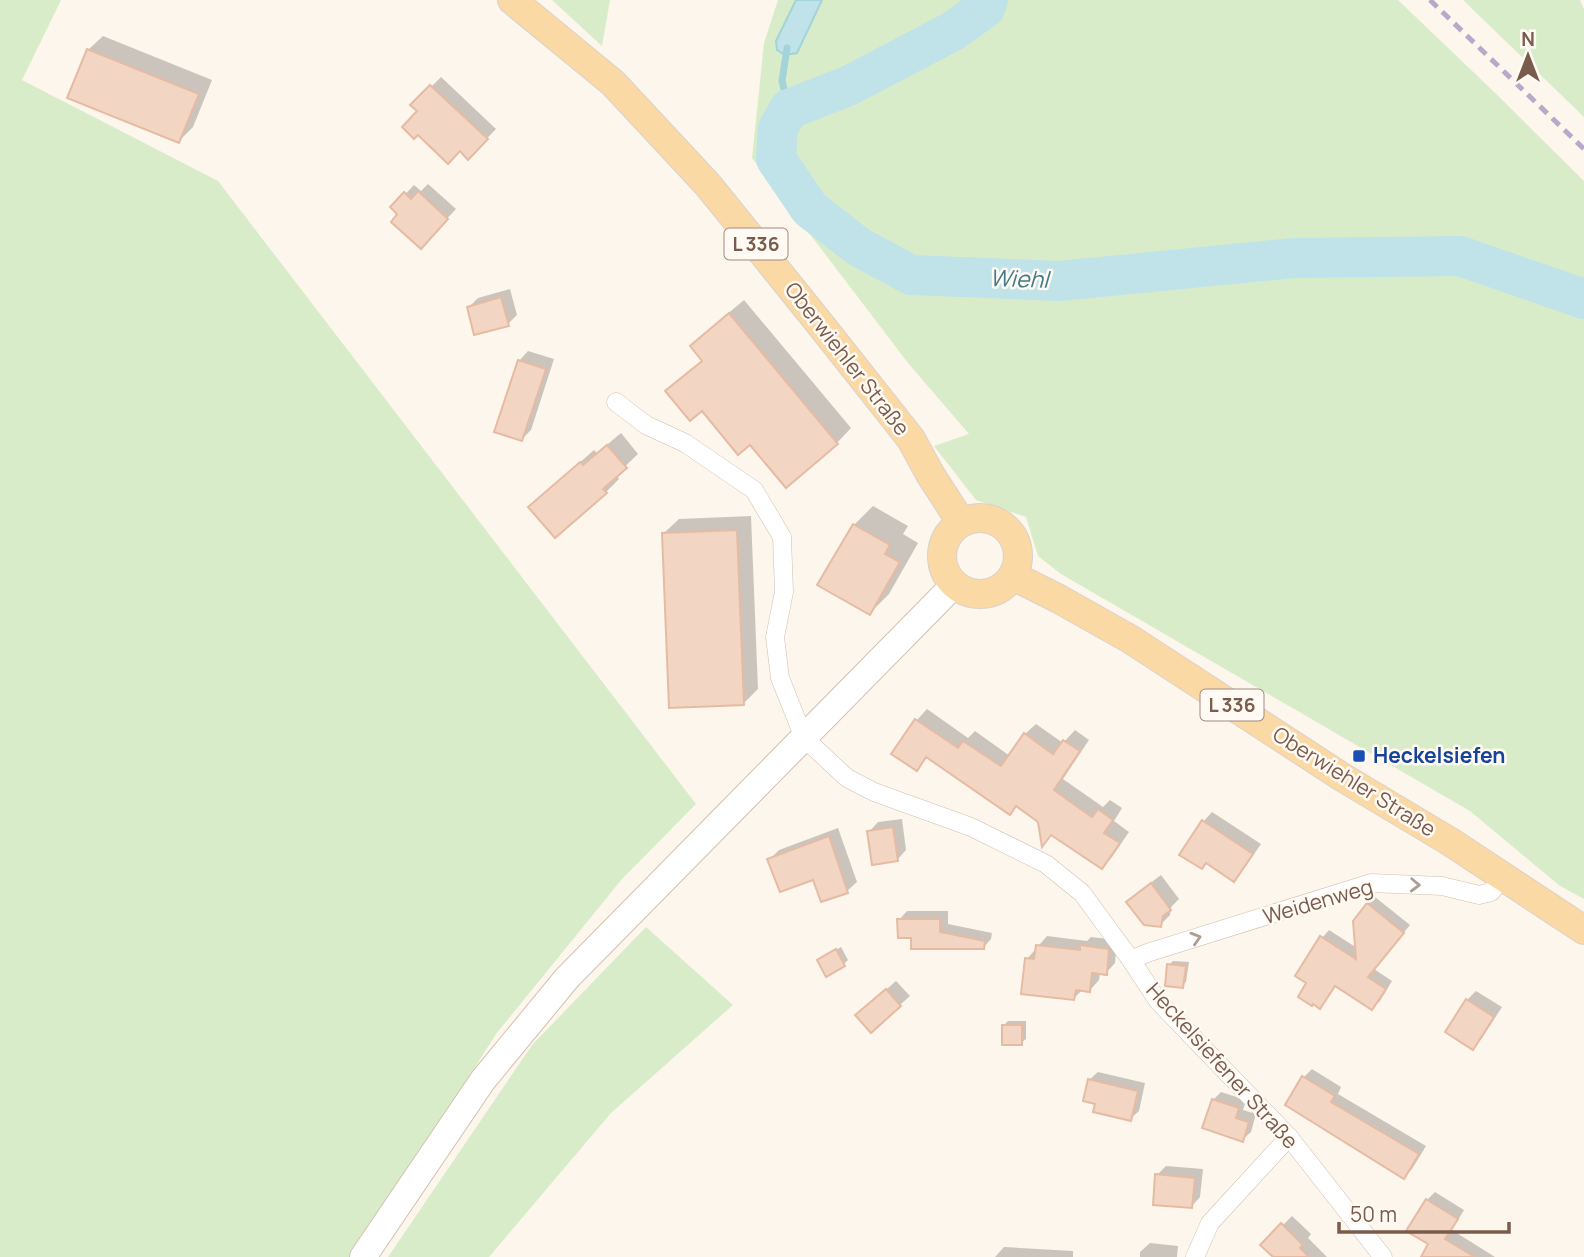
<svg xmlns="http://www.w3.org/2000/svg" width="1584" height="1257" font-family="Manrope,sans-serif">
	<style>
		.green { fill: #d8ecc9 }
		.water { fill: #bfe3e8; stroke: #a5d3da; stroke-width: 2 }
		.shadow { fill: #0003 }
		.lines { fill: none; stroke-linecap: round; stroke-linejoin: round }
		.stream { stroke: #a5d3da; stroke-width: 7 }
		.river { stroke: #bfe3e8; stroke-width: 40 }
		.building { fill: #f3d5c3; stroke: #e6bba3; stroke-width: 2 }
		.street-casing { stroke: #d1beb0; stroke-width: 19 }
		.secondary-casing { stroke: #d6c0b0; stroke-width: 28 }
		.primary-casing { stroke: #dad1cd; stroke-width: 30 }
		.street { stroke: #fff; stroke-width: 18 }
		.secondary { stroke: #fff; stroke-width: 26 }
		.primary { stroke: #fbd9a5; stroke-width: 28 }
		.rail { stroke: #b9a8c9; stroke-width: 5; stroke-dasharray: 10 7; stroke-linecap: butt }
		.oneway { stroke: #af9d94 }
		.transit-dot { fill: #1a4fb4; stroke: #fffaf3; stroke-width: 2.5 }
		.labels { text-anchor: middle; stroke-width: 5; stroke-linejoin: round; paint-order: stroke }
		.shield { fill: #fffaf3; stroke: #a28b7f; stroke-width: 2 }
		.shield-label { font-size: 19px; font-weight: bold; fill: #7a5c4d }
		.street-label { font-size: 21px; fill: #7a5c4d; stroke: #fffaf3 }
		.transit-label { font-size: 21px; font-weight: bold; fill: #164399; stroke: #fffaf3; text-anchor: start }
		.water-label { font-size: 23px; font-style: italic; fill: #437c86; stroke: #fffaf3 }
	</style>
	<rect width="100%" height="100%" fill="#fdf6ec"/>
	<g class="green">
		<path d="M0 0H61L22 80 218 181 696 804 622 879 496 1034 354 1257H0Z"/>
		<path d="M552 0H610L602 46Z"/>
		<path d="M778 0H1398L1490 88 1584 181V899L1560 886 1470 811 1061 574 1038 556 1026 517 976 500 934 446 969 434 908 363 752 158 764 43Z"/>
		<path d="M1463 0H1580L1584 9V117Z"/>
		<path d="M646 927 733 1005 611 1113 489 1257H388L532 1045Z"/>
	</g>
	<path class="water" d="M796 0H822L797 53 785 55 777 50 776 41Z"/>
	<g class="shadow">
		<path d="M103 36 212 80 193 127 179 141 88 50Z"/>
		<path d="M441 77 496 129 468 158 413 105Z"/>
		<path d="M428 184 456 209 429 238 393 207 414 185 421 191Z"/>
		<path d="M510 289 517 315 508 324 469 307 478 298Z"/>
		<path d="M744 300 851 428 837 443 786 485 750 442 702 409 668 391 703 360 692 346 706 332Z"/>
		<path d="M528 351 554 359 531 430 522 439 519 361Z"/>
		<path d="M621 433 638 454 616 475 619 479 606 492 544 494 594 450 597 453Z"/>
		<path d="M873 506 908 526 903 534 918 543 889 594 870 613 854 525Z"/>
		<path d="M751 516 758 689 744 703 664 533 679 519Z"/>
		<path d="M927 709 968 738 975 731 1010 756 1025 734 1036 724 1063 743 1075 730 1089 740 1063 779 1103 807 1110 800 1122 808 1114 821 1129 832 1112 857 1102 867 1053 834 1044 843 1040 821 1018 805 1010 813 928 757 916 769 894 754 917 720Z"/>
		<path d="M1212 812 1261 844 1243 870 1234 879 1203 822Z"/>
		<path d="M902 819 906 850 897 860 869 832 878 822Z"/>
		<path d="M838 828 857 882 847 891 769 860 779 850Z"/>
		<path d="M1161 875 1179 899 1171 907 1170 915 1160 925 1128 902 1137 893Z"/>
		<path d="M1375 897 1410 925 1374 969 1392 981 1380 1001 1372 1008 1336 985 1327 999 1320 1007 1308 982 1322 938 1329 930 1357 948 1368 904Z"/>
		<path d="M907 911H948V924L992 933 991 939 983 948 913 936 899 920Z"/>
		<path d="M1047 936 1087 941 1091 937 1117 940 1115 963 1106 973 1100 972 1099 980 1090 990 1083 989 1074 998 1027 959Z"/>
		<path d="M841 947 848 960 844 964 823 957Z"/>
		<path d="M1173 961 1189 962 1186 982 1182 986 1169 965Z"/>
		<path d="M896 981 910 996 871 1031 867 1006Z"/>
		<path d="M1476 991 1502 1007 1482 1038 1473 1047 1467 1000Z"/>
		<path d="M1008 1021H1026V1039L1021 1043 1003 1026Z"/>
		<path d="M1312 1069 1341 1087 1338 1094 1426 1146 1412 1169 1404 1176 1304 1077Z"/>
		<path d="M1098 1072 1145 1083 1139 1111 1130 1119 1097 1102 1089 1080Z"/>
		<path d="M1221 1092 1246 1100 1243 1110 1256 1114 1251 1132 1242 1140 1213 1100Z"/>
		<path d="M1166 1166 1203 1169 1200 1197 1191 1207 1157 1175Z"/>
		<path d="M1435 1192 1464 1210 1452 1230 1495 1257H1423L1431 1244 1427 1200Z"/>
		<path d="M1292 1216 1311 1234 1308 1238 1327 1257H1281L1263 1245Z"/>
		<path d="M1150 1243 1178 1246 1177 1257H1140V1252Z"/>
		<path d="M1004 1247 1073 1251V1257H995Z"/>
	</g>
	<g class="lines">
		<path class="stream" d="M787 48 782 81 789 109"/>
		<path class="river" d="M988 0 985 8 953 31 848 86 789 109 778 128 776 159 810 209 859 247 911 275 1059 281 1294 258 1460 256 1584 299"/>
	</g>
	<g class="building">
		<path d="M87 49 199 94 179 143 67 98Z"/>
		<path d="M430 85 488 139 468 160 460 151 448 164 418 135 414 139 402 127 417 111 410 105Z"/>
		<path d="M418 191 448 219 421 249 391 222 397 214 390 207 404 192 411 199Z"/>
		<path d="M501 297 509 326 474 335 467 307Z"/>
		<path d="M729 313 838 444 786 488 750 445 738 455 702 411 690 421 665 391 702 361 690 346Z"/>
		<path d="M518 360 546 369 522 441 494 432Z"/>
		<path d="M607 445 627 468 603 489 607 493 555 538 528 507 580 462 583 465Z"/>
		<path d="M853 524 890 545 885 554 900 562 870 615 817 585Z"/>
		<path d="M737 530 744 705 669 708 662 533Z"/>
		<path d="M915 719 958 748 963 741 1001 766 1024 733 1053 754 1063 740 1080 751 1054 790 1092 817 1098 809 1113 820 1104 833 1120 843 1102 869 1051 835 1042 847 1038 822 1016 806 1010 815 926 757 917 771 891 754Z"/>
		<path d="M1202 820 1253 854 1234 882 1206 863 1202 869 1179 855Z"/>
		<path d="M893 827 898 861 872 865 867 831Z"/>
		<path d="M829 836 848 893 821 902 813 880 780 892 767 859Z"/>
		<path d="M1151 883 1171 910 1163 916 1161 927 1144 925 1126 902Z"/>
		<path d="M1367 903 1404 933 1368 977 1386 989 1372 1010 1335 986 1320 1009 1313 1004 1312 1006 1298 997 1306 983 1295 976 1320 936 1356 959 1353 921Z"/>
		<path d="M897 919H940V932L985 941 984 949H911V938H898Z"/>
		<path d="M1036 945 1080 950V945L1109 949 1107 975 1092 973 1090 992 1076 990 1074 1000 1021 994 1025 958 1034 959Z"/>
		<path d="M836 949 845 966 826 977 817 960Z"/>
		<path d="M1167 964 1186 966 1183 988 1165 986Z"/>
		<path d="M886 989 901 1006 871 1033 855 1015Z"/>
		<path d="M1466 999 1494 1017 1473 1050 1445 1032Z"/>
		<rect x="1002" y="1025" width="20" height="20"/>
		<path d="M1302 1076 1335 1096 1331 1102 1419 1154 1404 1179 1285 1105Z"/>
		<path d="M1088 1079 1138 1091 1131 1121 1093 1112 1095 1104 1083 1101Z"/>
		<path d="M1212 1099 1239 1108 1236 1118 1249 1122 1243 1142 1202 1128Z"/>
		<path d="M1155 1174 1195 1178 1192 1208 1153 1205Z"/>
		<path d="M1426 1199 1458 1219 1445 1239 1475 1257H1421L1428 1244 1406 1231Z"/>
		<path d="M1281 1223 1303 1245 1300 1248 1309 1257H1273L1260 1245Z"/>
	</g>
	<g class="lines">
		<defs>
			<g id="street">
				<path d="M616 402 646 425 685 443 754 490 782 537 784 592 775 637 780 678 804 738 847 778 874 792 971 827 1046 864 1082 893 1131 960 1158 1001 1289 1137 1383 1257"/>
				<path d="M1131 960 1147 953 1371 883 1442 886 1479 895 1491 892 1503 877"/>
				<path d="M1195 1257 1210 1223 1289 1137"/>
			</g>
			<path id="secondary" d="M363 1257 483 1080 567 978 955 584"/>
			<g id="primary">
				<path d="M512 0 613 83 708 185 820 324 911 439 930 474 961 522"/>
				<circle cx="980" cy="556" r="38"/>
				<path d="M1013 576 1059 599 1130 639 1342 777 1449 841 1584 930"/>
			</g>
		</defs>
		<use href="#street" class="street-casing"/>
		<use href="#secondary" class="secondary-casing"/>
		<use href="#primary" class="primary-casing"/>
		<use href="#street" class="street"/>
		<use href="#secondary" class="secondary"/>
		<use href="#primary" class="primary"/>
		<path class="rail" d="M1430 0 1584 149"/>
	</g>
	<defs><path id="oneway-chevron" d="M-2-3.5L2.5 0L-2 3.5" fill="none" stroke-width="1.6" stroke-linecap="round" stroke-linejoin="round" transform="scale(1.75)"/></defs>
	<g class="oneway">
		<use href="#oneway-chevron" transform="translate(1415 885) rotate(2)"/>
		<use href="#oneway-chevron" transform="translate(1196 938) rotate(-17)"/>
	</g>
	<rect class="transit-dot" x="1352" y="749" width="14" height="14" rx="3.5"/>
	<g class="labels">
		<g class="shield">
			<rect x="724.5" y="228.5" width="63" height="31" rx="5"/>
			<rect x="1200.5" y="689.5" width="63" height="31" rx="5"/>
		</g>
		<g class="shield-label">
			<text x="756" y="251">L 336</text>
			<text x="1232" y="712">L 336</text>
		</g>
		<g class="street-label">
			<text transform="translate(847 359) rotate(52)" y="7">Oberwiehler Straße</text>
			<text transform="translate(1354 782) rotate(32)" y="7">Oberwiehler Straße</text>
			<text transform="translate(1318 902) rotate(-16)" y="7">Weidenweg</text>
			<text transform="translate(1222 1066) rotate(48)" y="7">Heckelsiefener Straße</text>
		</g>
		<g class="transit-label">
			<text x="1373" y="763">Heckelsiefen</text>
		</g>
		<g class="water-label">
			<text transform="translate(1019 279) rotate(2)" y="8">Wiehl</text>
		</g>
	</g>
	<g transform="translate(1528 56)" stroke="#fffaf3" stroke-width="5" paint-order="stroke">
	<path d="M0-5L12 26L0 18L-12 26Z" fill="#7a5c4d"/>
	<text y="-10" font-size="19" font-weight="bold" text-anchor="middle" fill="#7a5c4d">N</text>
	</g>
	<path d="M1339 1222v10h170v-10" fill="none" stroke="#7a5c4d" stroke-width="3.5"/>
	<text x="1350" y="1222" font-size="21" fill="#7a5c4d" stroke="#fffaf3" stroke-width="5" paint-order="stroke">50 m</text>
</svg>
